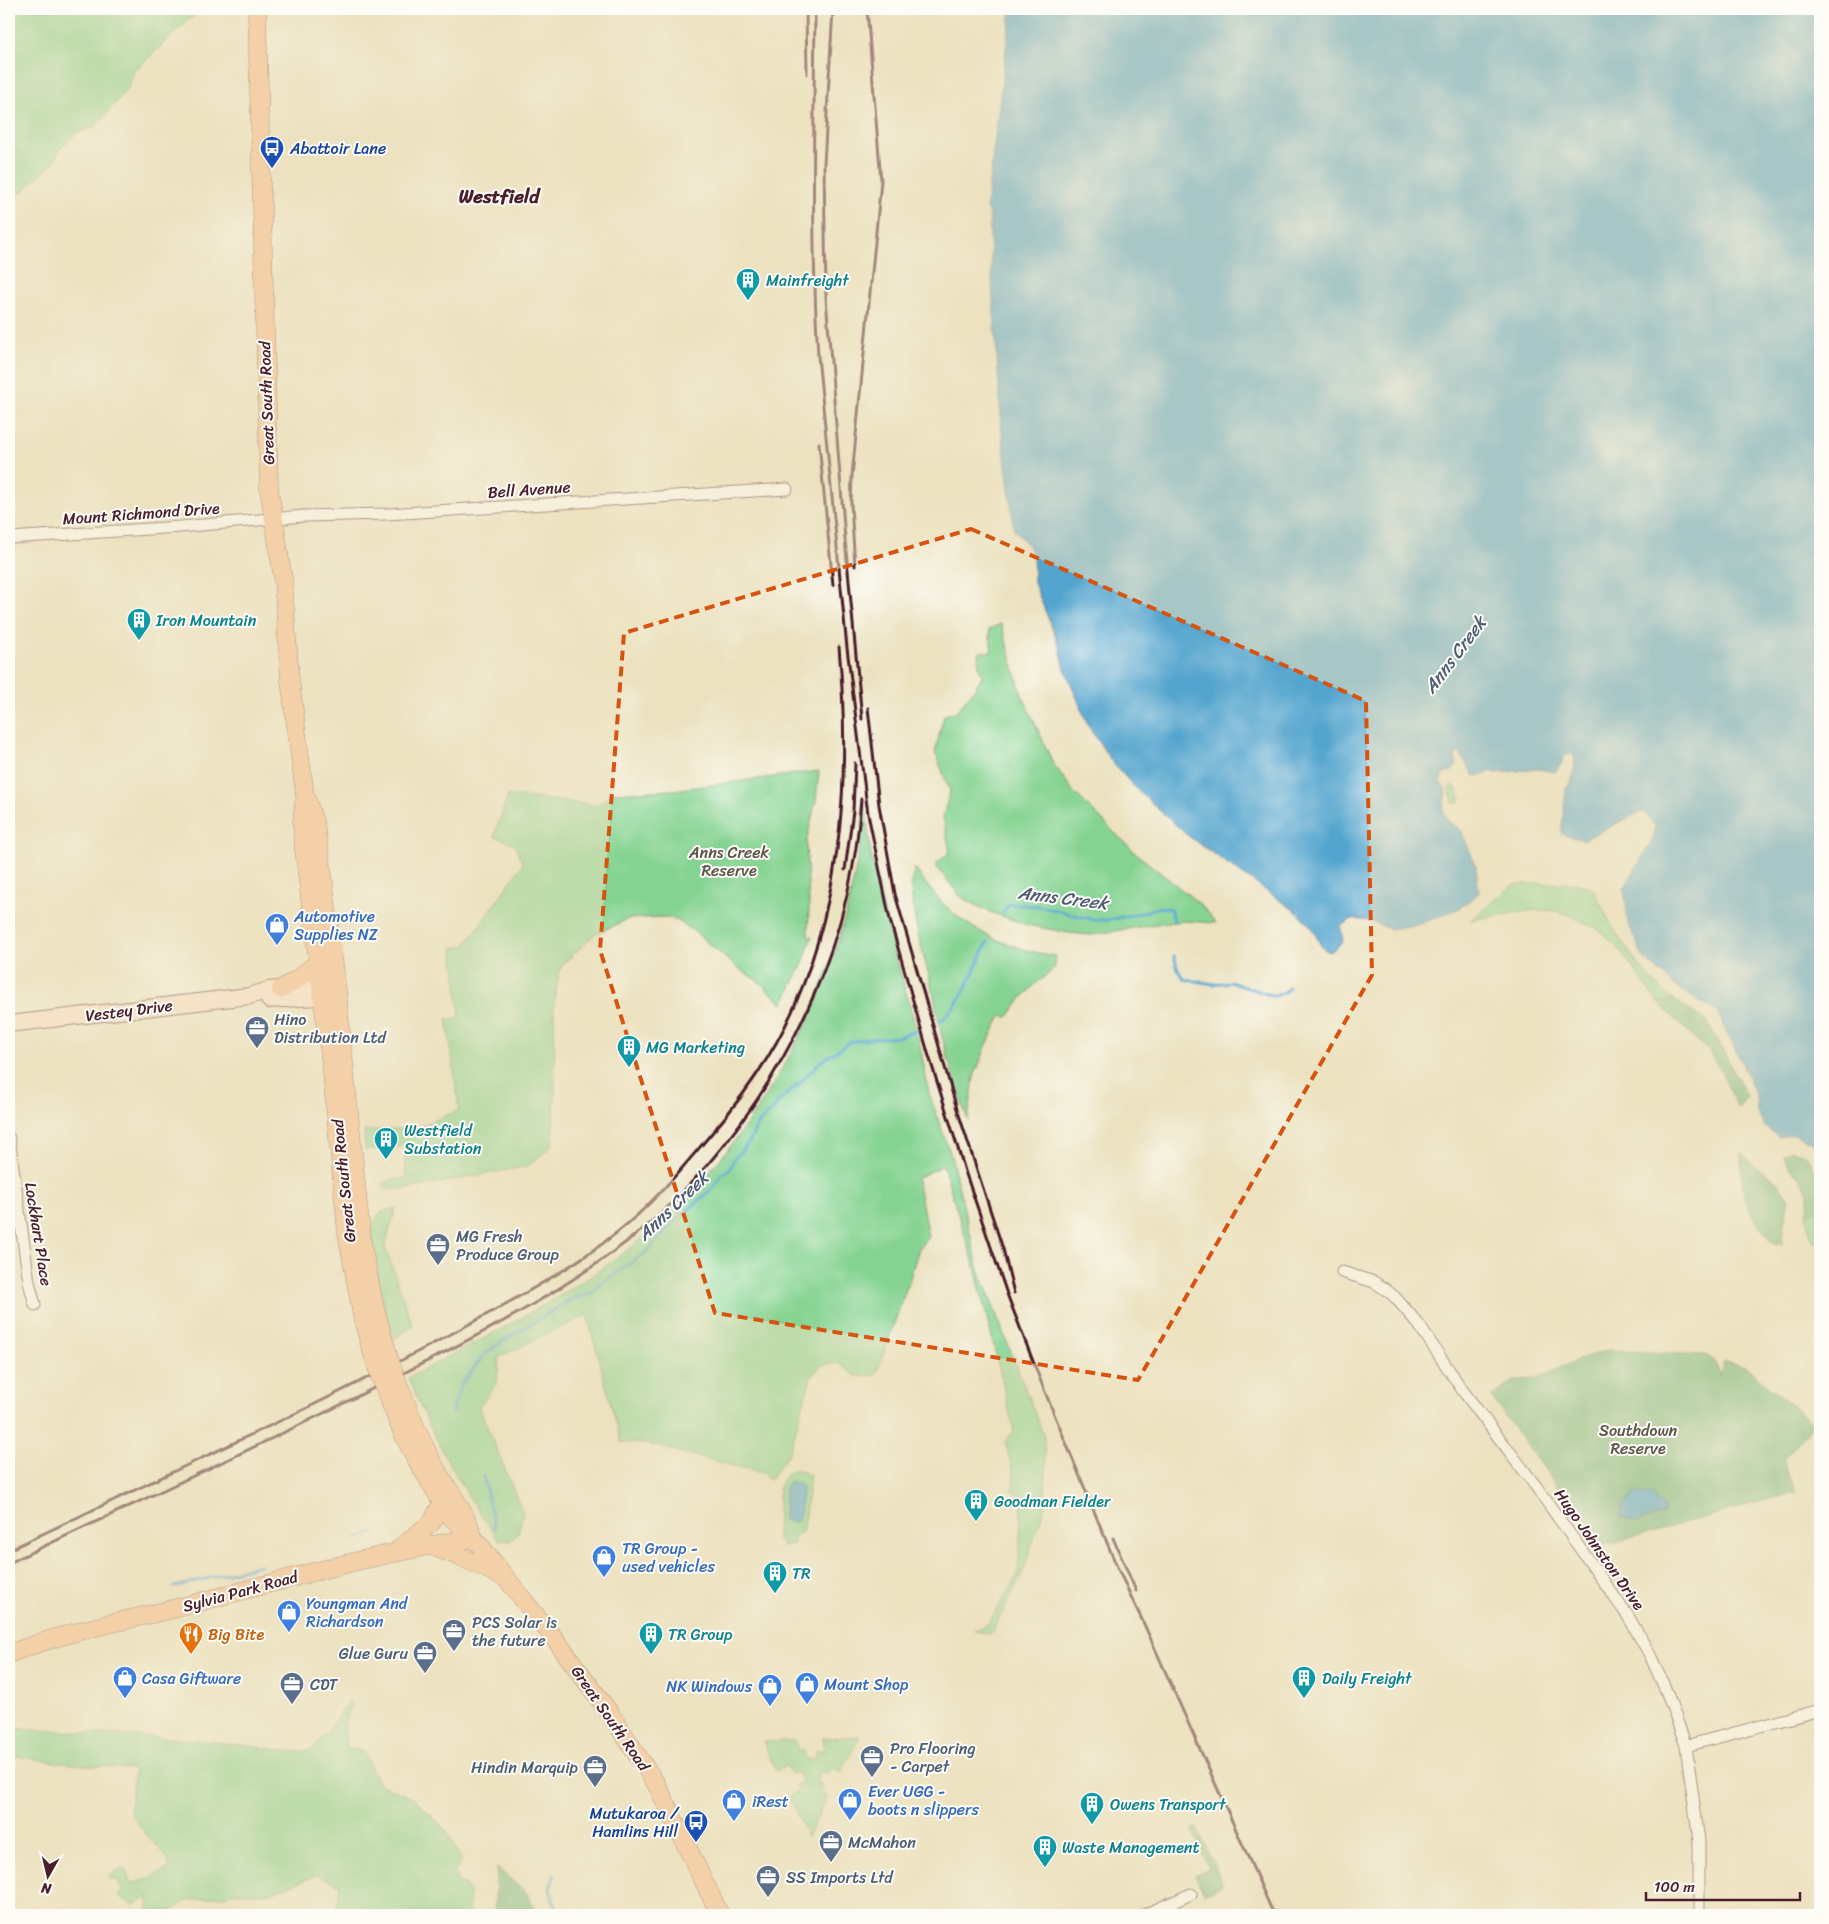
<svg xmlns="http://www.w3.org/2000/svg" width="1829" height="1924" font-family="Sriracha,sans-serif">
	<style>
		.green { fill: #85d391; stroke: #68795e }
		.forest { fill: #6cb57b; stroke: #5b6a53 }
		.water { fill: #53a4ce; stroke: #4e627c }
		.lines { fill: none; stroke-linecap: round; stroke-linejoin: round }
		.stream { stroke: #53a4ce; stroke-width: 3 }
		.street-casing { stroke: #623c41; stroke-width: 13 }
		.secondary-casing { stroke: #623c41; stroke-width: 18 }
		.primary-casing { stroke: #623c41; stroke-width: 19 }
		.street { stroke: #fff; stroke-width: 11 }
		.secondary { stroke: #fde4d1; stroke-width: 16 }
		.primary { stroke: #fbbb8d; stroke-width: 18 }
		.rail { stroke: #4a1f2b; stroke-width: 3 }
		.primary-bridge-casing { stroke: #623c41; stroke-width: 19; stroke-linecap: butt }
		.primary-bridge { stroke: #fbbb8d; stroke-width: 18 }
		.marked { fill: none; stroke: #d8530f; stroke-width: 4; stroke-dasharray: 10 6; stroke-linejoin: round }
		.labels { text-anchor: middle; stroke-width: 4; stroke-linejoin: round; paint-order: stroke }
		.transit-label { font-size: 16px; fill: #164399; stroke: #fdfcf7; text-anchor: start }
		.culture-label { font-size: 16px; fill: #0d838f; stroke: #fdfcf7; text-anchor: start }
		.street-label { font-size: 16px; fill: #4a1f2b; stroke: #fdfcf7 }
		.park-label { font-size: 16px; fill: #5c554a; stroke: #fdfcf7 }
		.shop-label { font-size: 16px; fill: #366cbe; stroke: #fdfcf7; text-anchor: start }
		.service-label { font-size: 16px; fill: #4e5e75; stroke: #fdfcf7; text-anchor: start }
		.food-label { font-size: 16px; fill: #c56008; stroke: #fdfcf7; text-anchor: start }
		.water-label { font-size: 18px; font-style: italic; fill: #4e5b74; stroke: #fdfcf7 }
		.quarter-label { font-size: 19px; font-weight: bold; fill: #4a1f2b; stroke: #fdfcf7 }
	</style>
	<rect width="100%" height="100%" fill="#fdfcf7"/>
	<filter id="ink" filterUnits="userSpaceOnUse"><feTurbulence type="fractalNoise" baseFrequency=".02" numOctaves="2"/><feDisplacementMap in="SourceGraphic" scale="10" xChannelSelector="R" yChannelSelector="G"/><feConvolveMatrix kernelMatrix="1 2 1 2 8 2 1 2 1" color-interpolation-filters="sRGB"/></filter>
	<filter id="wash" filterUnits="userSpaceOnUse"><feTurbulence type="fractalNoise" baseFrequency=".0096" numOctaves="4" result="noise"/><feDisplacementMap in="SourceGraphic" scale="20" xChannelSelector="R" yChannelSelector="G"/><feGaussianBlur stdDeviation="1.12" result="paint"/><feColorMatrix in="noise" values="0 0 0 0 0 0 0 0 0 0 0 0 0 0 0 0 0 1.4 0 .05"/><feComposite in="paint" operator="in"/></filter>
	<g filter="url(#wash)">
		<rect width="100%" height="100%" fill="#ece2c0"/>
		<g class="green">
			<path d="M9 9H201L134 71 128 88 95 127 76 133 60 149 54 162 9 204Z"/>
			<path d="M1001 624 1022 695 1053 763 1073 791 1114 832 1139 856 1201 905 1216 923 1186 921 1156 924 1092 935 1069 933 1027 925 985 910 961 897 935 865 950 852 943 817 950 791 935 752 944 715 956 712 976 687 982 676 978 662 980 652H992L989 629Z"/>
			<path d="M819 771 816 800 806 843 809 904 808 938 812 936 803 963 783 1004 758 981 740 970 695 932 677 920 664 917 628 919 595 934 562 965 559 973 554 1006 555 1096 552 1146 528 1166 413 1188 386 1190 385 1186H382L386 1181 406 1178 404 1146 365 1150 364 1131 418 1128 459 1110 447 1019 460 1018 453 948 465 946 523 864 514 844 494 836 508 795 597 805 613 793 673 790Z"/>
			<path d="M1453 785 1456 788 1461 799 1459 802 1454 804 1449 788Z"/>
			<path d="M864 799 871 855 884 913 918 1035 929 1093 951 1156 979 1270 1044 1437 1046 1466 1045 1506 1021 1577 991 1634 974 1631 987 1625 1018 1575 1022 1495 1012 1491 1014 1475 1005 1442 1014 1431 976 1271 943 1165 917 1178 928 1237 919 1248 910 1278 876 1375 856 1376 838 1363 822 1365 811 1377 790 1451 770 1480 763 1473 647 1444 621 1442 587 1315 499 1357 497 1383 479 1407 523 1513 518 1534 511 1541 499 1540C462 1489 432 1437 408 1378 479 1340 553 1305 618 1257 759 1152 855 973 864 799Z"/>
			<path d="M915 868C922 878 928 888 936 896 966 931 1012 950 1056 956L1054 969 1034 985 1017 1004 1008 1017 1001 1016 987 1044 974 1077 968 1121C958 1092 949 1063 941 1033 938 1021 937 1008 934 996 927 964 903 897 915 868Z"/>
			<path d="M1579 883 1594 890C1612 931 1638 970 1672 999L1658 1003 1620 950 1608 938 1596 928 1569 915 1556 911 1534 910 1471 920 1514 884Z"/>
			<path d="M396 1208 385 1247 413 1326 394 1339C387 1318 361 1230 378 1215 382 1211 391 1210 396 1208Z"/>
			<path d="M1820 1209V1239L1815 1243 1808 1228 1806 1214Z"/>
			<path d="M792 1470H798L810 1475 803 1531 794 1537V1544L782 1546 777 1537 779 1490 778 1488 786 1475Z"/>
			<path d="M348 1702 352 1705 344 1723 346 1746 363 1752 379 1784 413 1798 446 1830 462 1861 455 1873 458 1882 465 1884 469 1891 470 1915H336L340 1885 318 1875 269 1893H229L227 1895 187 1901 173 1910 147 1914 149 1897 133 1905 119 1896 122 1889 117 1880 107 1878 121 1868 127 1872 130 1884 145 1880 169 1868 167 1857 144 1832 130 1812 134 1769 60 1763 9 1755V1728L199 1740 296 1752 312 1750 328 1731Z"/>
			<path d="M860 1736 841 1772 832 1768 828 1774 821 1771 816 1781 823 1785 819 1792 828 1797 807 1837 789 1797 799 1792 796 1785 802 1782 797 1772 791 1774 787 1766 776 1771 763 1742 796 1740 797 1751H804L805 1759H816V1750H824L823 1738Z"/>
		</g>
		<g class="forest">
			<path d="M1672 999 1707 1021 1747 1096 1738 1109 1723 1075 1710 1053 1658 1003Z"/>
			<path d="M1790 1150 1807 1156 1820 1182V1209L1806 1214C1807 1210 1810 1203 1809 1199 1807 1181 1788 1171 1783 1155Z"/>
			<path d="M1741 1152 1756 1167 1777 1181 1789 1199 1783 1230 1782 1244 1776 1245C1764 1233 1748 1213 1744 1196 1741 1182 1742 1166 1741 1152Z"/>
			<path d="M1610 1350 1705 1355C1715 1358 1718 1367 1719 1377L1724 1362 1745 1366 1814 1424 1783 1460 1796 1492 1601 1546 1491 1397 1515 1380 1537 1379 1578 1359Z"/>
			<path d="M1197 1827 1223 1885 1204 1894 1195 1875 1209 1869 1192 1830Z"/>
			<path d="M497 1868 527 1893 539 1915H494Z"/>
		</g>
		<g class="water">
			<path d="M1011 9H1820V1147L1795 1135 1778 1137 1765 1127 1757 1112 1756 1097 1746 1072 1717 1012 1677 988 1643 957 1628 923 1624 888 1654 837 1655 826 1645 813 1641 812 1583 840 1561 834 1566 788C1575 780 1575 764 1574 753L1564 756 1562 763 1555 772 1538 769 1497 773 1489 771 1485 775 1474 776 1459 752 1455 756 1457 766 1452 771 1443 773C1440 781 1441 784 1446 790L1443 810 1448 821 1461 830 1476 866 1479 893 1458 909 1420 924 1390 929 1370 921 1352 919 1341 926 1343 941 1331 952C1319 950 1318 937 1312 928 1308 923 1302 918 1298 913L1188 836 1137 790 1111 761 1088 725 1065 669 1060 648 1034 583 1033 556 1027 544 1014 530 1002 434 992 284 989 213 986 208Z"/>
			<path d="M790 1482 799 1484 803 1488 798 1520 793 1522 784 1520 785 1486Z"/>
			<path d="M1637 1493H1653L1657 1502 1662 1504 1665 1513 1636 1523 1620 1517 1622 1506Z"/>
		</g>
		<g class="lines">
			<g class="stream">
				<path d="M1003 913 1009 904 1039 906 1095 920H1109L1140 913 1160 907 1170 909 1174 920"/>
				<path d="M1174 956 1178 970 1184 979 1213 984 1230 982 1274 996 1284 993 1289 987"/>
				<path d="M940 1021C962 1006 975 966 988 942"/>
				<path d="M452 1412 461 1385 484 1355 504 1340 574 1298 592 1293 599 1285 644 1254 679 1218 712 1189 722 1174 729 1170 734 1159 750 1141 758 1124 773 1110 779 1101 800 1083 811 1071 819 1063 850 1042 868 1039 898 1037 916 1031"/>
				<path d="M483 1476 495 1529"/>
				<path d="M357 1538 374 1533"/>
				<path d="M174 1587 260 1565"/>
				<path d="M555 1874 550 1888 557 1915"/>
			</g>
		</g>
	</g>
	<g filter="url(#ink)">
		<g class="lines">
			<defs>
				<g id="street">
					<path d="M9 538 180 527 304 516 387 514 787 489"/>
					<path d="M9 1138 29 1282 35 1305"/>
					<path d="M1342 1272 1374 1282 1385 1289 1395 1297 1419 1325 1463 1391 1535 1485 1628 1616 1650 1655 1667 1693 1686 1746 1699 1841V1915"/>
					<path d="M1686 1746 1820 1710"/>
					<path d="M1144 1915 1191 1894"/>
				</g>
				<g id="secondary">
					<path d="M269 1000 334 996"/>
					<path d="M9 1024 249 996 269 990 333 983"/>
				</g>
				<g id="primary">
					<path d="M257 9 269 488 283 579 290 680 305 795 314 821 321 859 336 982 362 1244 374 1304 389 1359"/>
					<path d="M304 803 302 822 304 850 332 1073 347 1233 363 1321 376 1365"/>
					<path d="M281 989 296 980 318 962"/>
					<path d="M398 1383C409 1412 421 1441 436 1469 447 1489 463 1508 471 1530"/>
					<path d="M385 1389 403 1434 415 1457 451 1517 474 1538 558 1643 609 1712 657 1785 720 1915"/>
					<path d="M429 1545 461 1557 501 1576"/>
					<path d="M399 1549 432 1522 442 1503"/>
					<path d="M9 1654C65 1631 126 1621 185 1606 281 1581 375 1553 474 1538"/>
				</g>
			</defs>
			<use href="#street" class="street-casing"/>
			<use href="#secondary" class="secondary-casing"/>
			<use href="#primary" class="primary-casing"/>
			<use href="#street" class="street"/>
			<use href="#secondary" class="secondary"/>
			<use href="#primary" class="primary"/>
			<g class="rail">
				<path d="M806 9 807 74"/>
				<path d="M815 9C814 125 811 240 818 356L847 648 868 814 890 920 928 1053 966 1174 1007 1294 1043 1387 1117 1567 1144 1624 1274 1915"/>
				<path d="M833 9 824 164 826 298 845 539 862 719"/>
				<path d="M819 443 833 585"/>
				<path d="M855 566 851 505 852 476 881 181 867 9"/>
				<path d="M868 708 879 805 895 894 957 1109 1003 1249 1014 1293"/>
				<path d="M845 870 853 811 855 763"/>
				<path d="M1113 1538 1136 1591"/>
				<path d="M9 1550C108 1502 208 1456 307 1408 370 1377 432 1345 493 1311 542 1284 591 1256 633 1219 660 1195 683 1167 706 1140 741 1100 774 1054 795 1005 844 891 850 769 839 647"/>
				<path d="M9 1563C130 1505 252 1450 372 1389 466 1342 562 1295 644 1228 668 1209 689 1186 709 1163 796 1061 853 934 861 799"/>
			</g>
			<defs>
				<g id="primary-bridge">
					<path d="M389 1359 398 1383"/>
					<path d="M376 1365 385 1389"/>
				</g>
			</defs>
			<use href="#primary-bridge" class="primary-bridge-casing"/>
			<use href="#primary-bridge" class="primary-bridge"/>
		</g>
	</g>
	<path d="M0 0H1829V1924H0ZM971 529 1366 701 1372 975 1138 1380 715 1313 600 950 624 633Z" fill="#ece2c0" fill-opacity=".55" fill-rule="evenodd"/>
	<path class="marked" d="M971 529 1366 701 1372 975 1138 1380 715 1313 600 950 624 633Z"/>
	<defs>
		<symbol id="bus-pin" viewBox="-11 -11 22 30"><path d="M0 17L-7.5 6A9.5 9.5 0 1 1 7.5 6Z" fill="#1a4fb4" stroke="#fdfcf7"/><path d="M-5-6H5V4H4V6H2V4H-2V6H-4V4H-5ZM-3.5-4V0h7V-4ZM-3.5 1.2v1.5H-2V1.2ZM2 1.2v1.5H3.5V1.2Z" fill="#fff"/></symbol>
		<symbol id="building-pin" viewBox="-11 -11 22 30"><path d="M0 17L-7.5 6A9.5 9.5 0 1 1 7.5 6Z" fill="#0f9aa8" stroke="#fdfcf7"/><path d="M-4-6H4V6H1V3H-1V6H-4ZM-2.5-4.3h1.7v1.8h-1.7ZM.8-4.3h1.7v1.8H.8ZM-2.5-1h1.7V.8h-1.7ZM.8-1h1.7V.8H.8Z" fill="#fff"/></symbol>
		<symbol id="shop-pin" viewBox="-11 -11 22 30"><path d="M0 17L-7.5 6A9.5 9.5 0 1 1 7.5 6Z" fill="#3f7fe0" stroke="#fdfcf7"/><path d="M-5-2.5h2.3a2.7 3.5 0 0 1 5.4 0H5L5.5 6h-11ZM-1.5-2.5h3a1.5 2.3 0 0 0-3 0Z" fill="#fff"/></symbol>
		<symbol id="office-pin" viewBox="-11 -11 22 30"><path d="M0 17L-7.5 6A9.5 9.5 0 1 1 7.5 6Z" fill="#5c6f8a" stroke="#fdfcf7"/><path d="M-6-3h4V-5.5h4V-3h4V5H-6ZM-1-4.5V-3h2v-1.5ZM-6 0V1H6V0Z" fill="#fff"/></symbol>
		<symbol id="restaurant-pin" viewBox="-11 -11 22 30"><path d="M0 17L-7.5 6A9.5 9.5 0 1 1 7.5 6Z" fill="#e8710a" stroke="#fdfcf7"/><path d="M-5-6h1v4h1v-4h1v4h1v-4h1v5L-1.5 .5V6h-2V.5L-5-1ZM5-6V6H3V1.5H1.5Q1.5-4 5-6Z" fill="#fff"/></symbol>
	</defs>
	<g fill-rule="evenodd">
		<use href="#bus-pin" x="258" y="134" width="28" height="38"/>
		<use href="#building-pin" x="734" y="266" width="28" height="38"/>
		<use href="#building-pin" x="125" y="606" width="28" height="38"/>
		<use href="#shop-pin" x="263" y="911" width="28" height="38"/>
		<use href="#office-pin" x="243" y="1014" width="28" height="38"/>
		<use href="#building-pin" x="615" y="1033" width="28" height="38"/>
		<use href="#building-pin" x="372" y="1125" width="28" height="38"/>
		<use href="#office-pin" x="424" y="1231" width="28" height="38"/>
		<use href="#building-pin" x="962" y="1487" width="28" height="38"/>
		<use href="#shop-pin" x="590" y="1543" width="28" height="38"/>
		<use href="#building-pin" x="761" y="1559" width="28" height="38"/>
		<use href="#shop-pin" x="275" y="1598" width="28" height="38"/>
		<use href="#office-pin" x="440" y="1617" width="28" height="38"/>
		<use href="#restaurant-pin" x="177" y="1620" width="28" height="38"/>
		<use href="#building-pin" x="637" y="1620" width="28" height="38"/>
		<use href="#office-pin" x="411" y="1639" width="28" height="38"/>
		<use href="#shop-pin" x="111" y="1664" width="28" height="38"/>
		<use href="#building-pin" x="1290" y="1664" width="28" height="38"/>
		<use href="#office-pin" x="278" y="1670" width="28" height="38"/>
		<use href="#shop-pin" x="793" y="1670" width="28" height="38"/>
		<use href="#shop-pin" x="756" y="1672" width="28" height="38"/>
		<use href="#office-pin" x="858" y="1743" width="28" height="38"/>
		<use href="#office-pin" x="581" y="1753" width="28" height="38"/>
		<use href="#shop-pin" x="836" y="1786" width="28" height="38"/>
		<use href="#shop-pin" x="720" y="1787" width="28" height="38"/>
		<use href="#building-pin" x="1078" y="1790" width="28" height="38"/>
		<use href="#bus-pin" x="682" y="1808" width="28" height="38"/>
		<use href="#office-pin" x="817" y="1828" width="28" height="38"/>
		<use href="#building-pin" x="1031" y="1833" width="28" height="38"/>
		<use href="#office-pin" x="754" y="1863" width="28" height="38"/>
	</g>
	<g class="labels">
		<g class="transit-label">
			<text x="290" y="154">Abattoir Lane</text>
			<text x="678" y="1819" text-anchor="end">Mutukaroa /<tspan x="678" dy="18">Hamlins Hill</tspan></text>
		</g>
		<g class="culture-label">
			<text x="766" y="286">Mainfreight</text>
			<text x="156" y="626">Iron Mountain</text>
			<text x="646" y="1053">MG Marketing</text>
			<text x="404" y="1136">Westfield<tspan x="404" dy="18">Substation</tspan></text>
			<text x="994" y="1507">Goodman Fielder</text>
			<text x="792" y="1579">TR</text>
			<text x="668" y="1640">TR Group</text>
			<text x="1322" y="1684">Daily Freight</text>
			<text x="1110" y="1810">Owens Transport</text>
			<text x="1062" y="1853">Waste Management</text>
		</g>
		<g class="street-label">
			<text transform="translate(266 403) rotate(-92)" y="6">Great South Road</text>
			<text transform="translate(529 489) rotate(-4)" y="6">Bell Avenue</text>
			<text transform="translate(141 513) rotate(-4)" y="6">Mount Richmond Drive</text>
			<text transform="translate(129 1010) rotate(-7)" y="6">Vestey Drive</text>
			<text transform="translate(343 1181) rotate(-96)" y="6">Great South Road</text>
			<text transform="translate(39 1234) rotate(81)" y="6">Lockhart Place</text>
			<text transform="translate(1600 1549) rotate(55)" y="6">Hugo Johnston Drive</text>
			<text transform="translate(240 1591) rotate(-15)" y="6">Sylvia Park Road</text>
			<text transform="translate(611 1718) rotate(55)" y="6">Great South Road</text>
		</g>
		<g class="park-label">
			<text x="729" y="858">Anns Creek<tspan x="729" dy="18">Reserve</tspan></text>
			<text x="1638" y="1436">Southdown<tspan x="1638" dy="18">Reserve</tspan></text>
		</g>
		<g class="shop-label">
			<text x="294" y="922">Automotive<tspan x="294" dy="18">Supplies NZ</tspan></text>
			<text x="622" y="1554">TR Group -<tspan x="622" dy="18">used vehicles</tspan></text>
			<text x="306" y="1609">Youngman And<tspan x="306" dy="18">Richardson</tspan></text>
			<text x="142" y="1684">Casa Giftware</text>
			<text x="824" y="1690">Mount Shop</text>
			<text x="752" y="1692" text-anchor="end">NK Windows</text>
			<text x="868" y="1797">Ever UGG -<tspan x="868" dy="18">boots n slippers</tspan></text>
			<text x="752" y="1807">iRest</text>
		</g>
		<g class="service-label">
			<text x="274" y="1025">Hino<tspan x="274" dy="18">Distribution Ltd</tspan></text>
			<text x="456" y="1242">MG Fresh<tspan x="456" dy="18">Produce Group</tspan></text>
			<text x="472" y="1628">PCS Solar is<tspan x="472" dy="18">the future</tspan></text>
			<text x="408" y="1659" text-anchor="end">Glue Guru</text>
			<text x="310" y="1690">CDT</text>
			<text x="890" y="1754">Pro Flooring<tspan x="890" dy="18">- Carpet</tspan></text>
			<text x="578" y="1773" text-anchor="end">Hindin Marquip</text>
			<text x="848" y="1848">McMahon</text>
			<text x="786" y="1883">SS Imports Ltd</text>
		</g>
		<g class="food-label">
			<text x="208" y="1640">Big Bite</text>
		</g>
		<g class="water-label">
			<text transform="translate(1455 655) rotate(-53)" y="6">Anns Creek</text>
			<text transform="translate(1063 898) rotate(7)" y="6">Anns Creek</text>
			<text transform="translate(673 1206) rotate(-44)" y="6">Anns Creek</text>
		</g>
		<g class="quarter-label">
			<text x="499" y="203">Westfield</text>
		</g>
	</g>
	<rect width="1829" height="1924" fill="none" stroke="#fdfcf7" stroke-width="30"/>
	<g transform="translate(48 1876) rotate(188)" stroke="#fdfcf7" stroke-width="4" paint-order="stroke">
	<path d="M0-4L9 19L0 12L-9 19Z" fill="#4a1f2b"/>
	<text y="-8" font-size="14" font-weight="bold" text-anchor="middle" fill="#4a1f2b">N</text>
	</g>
	<path d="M1646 1892v8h154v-8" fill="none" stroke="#4a1f2b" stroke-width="2.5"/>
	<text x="1654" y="1892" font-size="15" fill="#4a1f2b" stroke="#fdfcf7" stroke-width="4" paint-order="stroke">100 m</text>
</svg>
